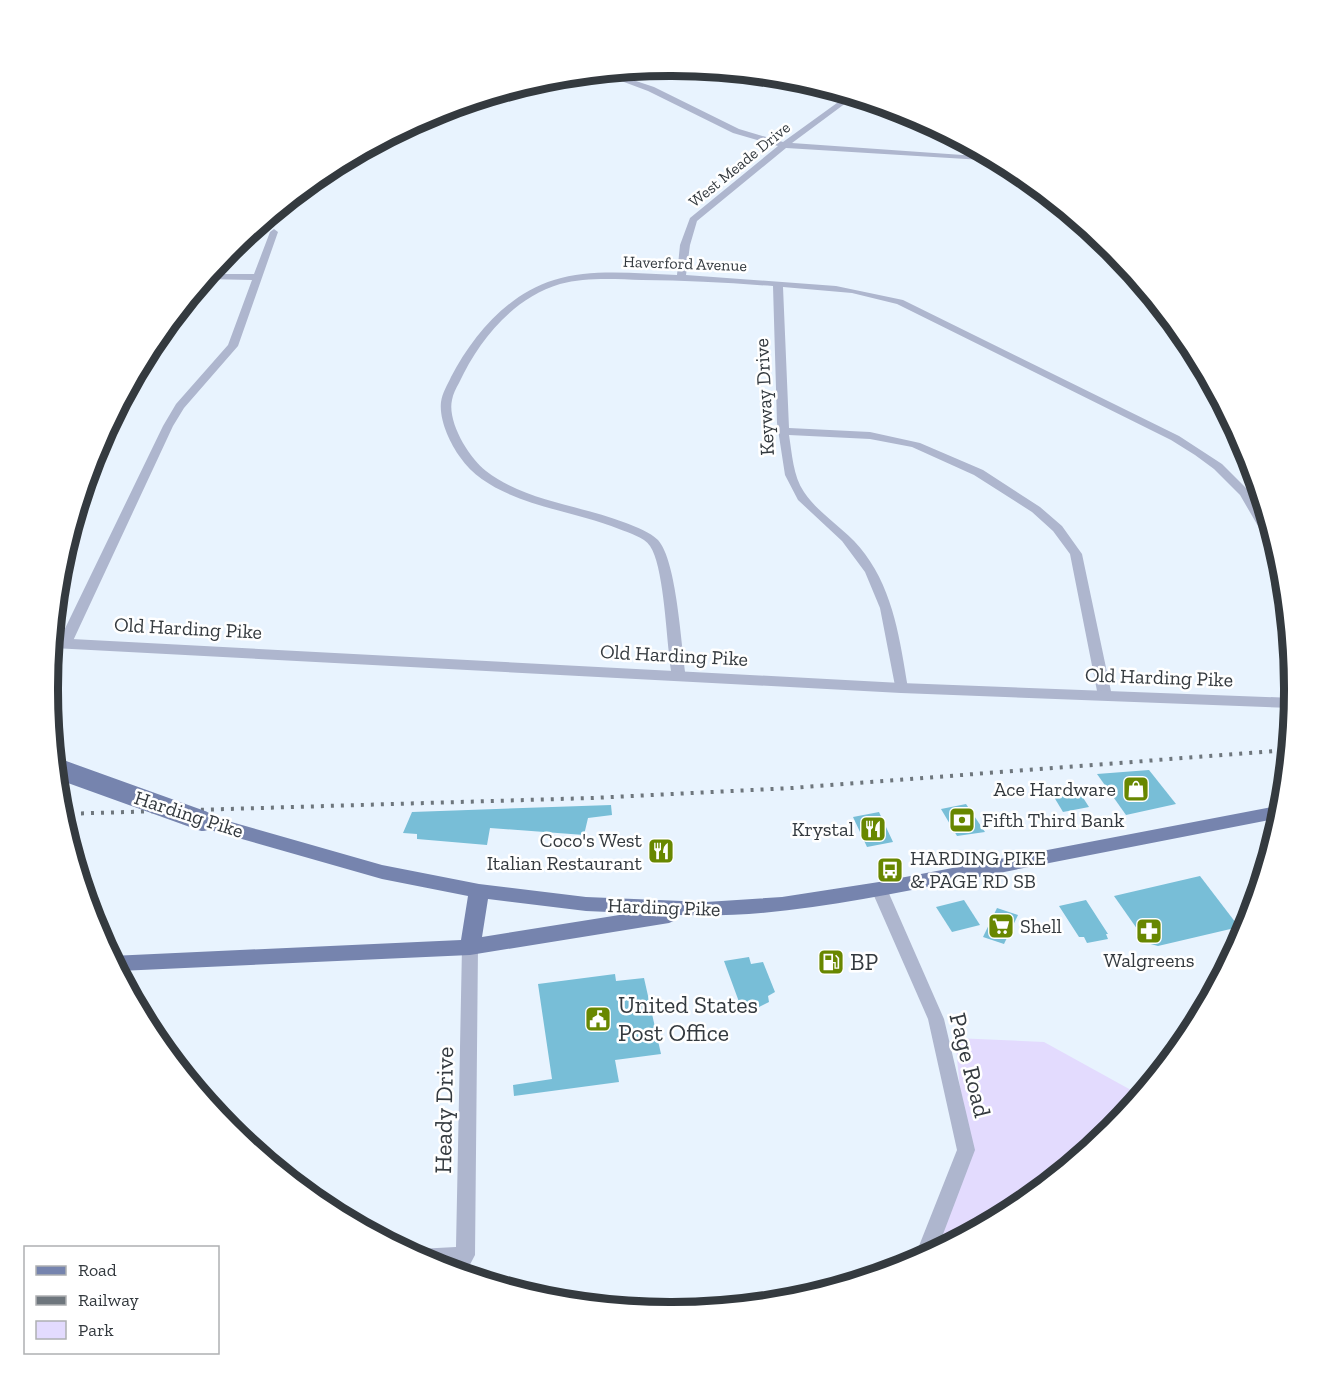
<svg xmlns="http://www.w3.org/2000/svg" width="1342" height="1378" font-family="'Zilla Slab',serif">
	<style>
		.green { fill: #e3dbfe }
		.building { fill: #78bed7 }
		.lines { fill: none; stroke-linecap: round; stroke-linejoin: round }
		.minor { fill: #aeb6ce; fill-rule: evenodd }
		.tertiary { fill: #aeb6ce; fill-rule: evenodd }
		.primary { fill: #7684ae; fill-rule: evenodd }
		.rail { stroke: #6e767d; stroke-width: 4; stroke-dasharray: 3 7; stroke-linecap: butt }
		.primary-bridge { stroke: #7684ae; stroke-width: 20 }
		.labels { text-anchor: middle; stroke-width: 5; stroke-linejoin: round; paint-order: stroke }
		.far-street-label { font-size: 16px; fill: #343a3f; stroke: #fff }
		.street-label { font-size: 20px; fill: #343a3f; stroke: #fff }
		.poi-label { font-size: 20px; fill: #343a3f; stroke: #fff; text-anchor: end }
		.near-poi-label { font-size: 24px; fill: #343a3f; stroke: #fff; text-anchor: start }
		.near-street-label { font-size: 24px; fill: #343a3f; stroke: #fff }
		.rim { fill: none; stroke: #343a3f; stroke-width: 8 }
	</style>
	<rect width="100%" height="100%" fill="#e8f3fe"/>
	<path class="green" d="M955 1038 1044 1042 1140 1095 1111 1130 1017 1207 925 1256 966 1150Z"/>
	<g class="building">
		<path d="M1149 770 1176 804 1126 815 1097 774Z"/>
		<path d="M1080 793 1089 807 1063 812 1054 797Z"/>
		<path d="M966 804 985 832 957 836 941 809Z"/>
		<path d="M611 805 612 815 588 818 584 835 490 828 487 845 417 839V834L403 833 412 812Z"/>
		<path d="M879 812 893 842 867 847 853 817Z"/>
		<path d="M1200 876 1239 927 1158 946 1147 943 1114 896Z"/>
		<path d="M964 900 980 925 952 932 936 907Z"/>
		<path d="M1086 900 1108 934H1106L1108 939 1087 943 1084 937H1079L1059 906Z"/>
		<path d="M997 908 1018 915 1004 944 983 937Z"/>
		<path d="M749 957 751 964 763 962 775 992 768 996 769 1002 759 1007 742 1010 724 961Z"/>
		<path d="M615 974 616 981 644 978 661 1054 615 1060 619 1082 514 1096 513 1085 552 1079 538 984Z"/>
	</g>
	<g class="lines">
		<g class="minor">
			<path d="M609 72 654 87 739 129 783 142 848 95 854 97 792 143 991 157 999 161 786 148 697 221 690 245 686 275 836 286 903 300 1179 436 1222 464 1249 491 1269 525 1283 577 1277 573 1258 526 1240 495 1214 469 1195 455 1171 440 897 304 852 293 783 287 789 428 870 432 920 443 983 470 1040 507 1062 526 1082 554 1112 696 1105 700 1098 696 1070 554 1053 531 1032 512 974 475 912 447 870 439 789 435C792 453 793 476 804 492 819 515 848 530 865 554 894 593 900 641 908 688L906 691H896L880 608 865 572 842 541 798 500 785 475 777 423 773 286C729 283 686 280 642 280 615 279 586 277 560 284 513 298 479 340 459 383 456 388 453 394 452 400 447 422 469 458 486 471 526 502 580 505 626 523 636 527 650 532 658 540 677 561 681 646 686 677L684 680H674C670 672 670 662 669 653 666 629 663 565 650 546 644 537 629 533 619 529 570 509 492 504 460 457 450 443 439 420 441 402 442 393 448 384 451 377 473 335 508 294 554 280 593 268 637 274 677 275L680 245 690 218 778 146 733 133 648 91 600 73Z"/>
			<path d="M274 229 278 232 238 346 184 408 173 426 72 643 70 646H60L58 643 163 426 176 404 228 345 252 280 205 279 209 274H254L270 232Z"/>
			<path d="M879 884 884 885 887 889 944 1019 975 1150 937 1250 917 1260 915 1256 957 1150 928 1019 871 889 874 885Z"/>
			<path d="M470 941 476 943 478 947 475 1255 465 1274 448 1269 450 1264 433 1265 410 1253 418 1249 456 1247 462 947 464 943Z"/>
		</g>
		<path class="tertiary" d="M53 638 901 683 1293 698 1292 708 901 693 53 648Z"/>
		<path class="primary" d="M1283 805 1280 818C1174 839 1069 859 963 880 870 898 775 919 679 915L676 920 669 923 470 955 119 971 111 956 461 940 468 896 382 879 196 826 193 821 196 816 203 814 382 865 479 884 586 897 706 902 782 897 879 882ZM488 899 586 911 632 913 482 937Z"/>
		<path class="rail" d="M61 814 592 798 792 788 1288 750"/>
		<path class="primary-bridge" d="M56 768 203 821"/>
	</g>
	<defs>
		<symbol id="shop-square" viewBox="-11 -11 22 22"><rect x="-9" y="-9" width="18" height="18" rx="4" fill="#688700" stroke="#fff"/><path d="M-5-2.5h2.3a2.7 3.5 0 0 1 5.4 0H5L5.5 6h-11ZM-1.5-2.5h3a1.5 2.3 0 0 0-3 0Z" fill="#fff"/></symbol>
		<symbol id="bank-square" viewBox="-11 -11 22 22"><rect x="-9" y="-9" width="18" height="18" rx="4" fill="#688700" stroke="#fff"/><path d="M-6-4H6V4H-6ZM0-2.3a2.3 2.3 0 1 0 0 4.6a2.3 2.3 0 1 0 0-4.6Z" fill="#fff"/></symbol>
		<symbol id="restaurant-square" viewBox="-11 -11 22 22"><rect x="-9" y="-9" width="18" height="18" rx="4" fill="#688700" stroke="#fff"/><path d="M-5-6h1v4h1v-4h1v4h1v-4h1v5L-1.5 .5V6h-2V.5L-5-1ZM5-6V6H3V1.5H1.5Q1.5-4 5-6Z" fill="#fff"/></symbol>
		<symbol id="bus-square" viewBox="-11 -11 22 22"><rect x="-9" y="-9" width="18" height="18" rx="4" fill="#688700" stroke="#fff"/><path d="M-5-6H5V4H4V6H2V4H-2V6H-4V4H-5ZM-3.5-4V0h7V-4ZM-3.5 1.2v1.5H-2V1.2ZM2 1.2v1.5H3.5V1.2Z" fill="#fff"/></symbol>
		<symbol id="supermarket-square" viewBox="-11 -11 22 22"><rect x="-9" y="-9" width="18" height="18" rx="4" fill="#688700" stroke="#fff"/><path d="M-6-5.5h2.5l.6 2H6L4.5 2H-2.5L-4.4-4H-6ZM-1.5 3.2a1.3 1.3 0 1 0 .1 0ZM3 3.2a1.3 1.3 0 1 0 .1 0Z" fill="#fff"/></symbol>
		<symbol id="pharmacy-square" viewBox="-11 -11 22 22"><rect x="-9" y="-9" width="18" height="18" rx="4" fill="#688700" stroke="#fff"/><path d="M-2-6h4v4h4v4h-4v4h-4v-4h-4v-4h4Z" fill="#fff"/></symbol>
		<symbol id="fuel-square" viewBox="-11 -11 22 22"><rect x="-9" y="-9" width="18" height="18" rx="4" fill="#688700" stroke="#fff"/><path d="M-5.5-6h7V0h2V4h1.3V-2.5L3-4.5l.8-.8L6-3V5H2.5V1h-1V6h-7ZM-4.2-4.7v3.2H.2V-4.7Z" fill="#fff"/></symbol>
		<symbol id="civic-square" viewBox="-11 -11 22 22"><rect x="-9" y="-9" width="18" height="18" rx="4" fill="#688700" stroke="#fff"/><path d="M-.6-6.5H3V-4.5H.6V-3L4-1V1h2V6H-6V1h2V-1L-.6-3ZM-1.2 2.5V6h2.4V2.5Z" fill="#fff"/></symbol>
	</defs>
	<g fill-rule="evenodd">
		<use href="#shop-square" x="1121" y="774" width="30" height="30"/>
		<use href="#bank-square" x="947" y="805" width="30" height="30"/>
		<use href="#restaurant-square" x="858" y="814" width="30" height="30"/>
		<use href="#restaurant-square" x="646" y="836" width="30" height="30"/>
		<use href="#bus-square" x="875" y="855" width="30" height="30"/>
		<use href="#supermarket-square" x="986" y="911" width="30" height="30"/>
		<use href="#pharmacy-square" x="1134" y="916" width="30" height="30"/>
		<use href="#fuel-square" x="816" y="947" width="30" height="30"/>
		<use href="#civic-square" x="583" y="1004" width="30" height="30"/>
	</g>
	<g class="labels">
		<g class="far-street-label">
			<text transform="translate(739 164) rotate(-39)" y="6">West Meade Drive</text>
			<text transform="translate(685 263) rotate(2)" y="6">Haverford Avenue</text>
		</g>
		<g class="street-label">
			<text transform="translate(764 397) rotate(-93)" y="7">Keyway Drive</text>
			<text transform="translate(188 628) rotate(3)" y="7">Old Harding Pike</text>
			<text transform="translate(674 655) rotate(3)" y="7">Old Harding Pike</text>
			<text transform="translate(1159 677) rotate(2)" y="7">Old Harding Pike</text>
			<text transform="translate(189 814) rotate(18)" y="7">Harding Pike</text>
			<text transform="translate(664 907) rotate(2)" y="7">Harding Pike</text>
		</g>
		<g class="poi-label">
			<text x="1116" y="796">Ace Hardware</text>
			<text x="982" y="827" text-anchor="start">Fifth Third Bank</text>
			<text x="854" y="836">Krystal</text>
			<text x="642" y="847">Coco's West<tspan x="642" dy="23">Italian Restaurant</tspan></text>
			<text x="910" y="865" text-anchor="start">HARDING PIKE<tspan x="910" dy="23">&amp; PAGE RD SB</tspan></text>
			<text x="1020" y="933" text-anchor="start">Shell</text>
			<text x="1149" y="967" text-anchor="middle">Walgreens</text>
		</g>
		<g class="near-poi-label">
			<text x="850" y="970">BP</text>
			<text x="618" y="1013">United States<tspan x="618" dy="28">Post Office</tspan></text>
		</g>
		<g class="near-street-label">
			<text transform="translate(970 1065) rotate(76)" y="8">Page Road</text>
			<text transform="translate(444 1110) rotate(-89)" y="8">Heady Drive</text>
		</g>
	</g>
	<path d="M0 0H1342V1378H0ZM670 76H672A612 612 0 0 1 1284 688V690A612 612 0 0 1 672 1302H670A612 612 0 0 1 58 690V688A612 612 0 0 1 670 76Z" fill="#fff" fill-rule="evenodd"/>
	<path class="rim" d="M670 76H672A612 612 0 0 1 1284 688V690A612 612 0 0 1 672 1302H670A612 612 0 0 1 58 690V688A612 612 0 0 1 670 76Z"/>
	<rect x="24" y="1246" width="195" height="108" fill="#ffffff" stroke="#aeb0b2" stroke-width="1.5"/>
	<rect x="36" y="1266" width="30" height="9" fill="#7684ae" stroke="#aeb0b2" stroke-width="1.5"/>
	<text x="78" y="1276" font-size="18" fill="#343a3f">Road</text>
	<rect x="36" y="1296" width="30" height="9" fill="#6e767d" stroke="#aeb0b2" stroke-width="1.5"/>
	<text x="78" y="1306" font-size="18" fill="#343a3f">Railway</text>
	<rect x="36" y="1321" width="30" height="18" fill="#e3dbfe" stroke="#aeb0b2" stroke-width="1.5"/>
	<text x="78" y="1336" font-size="18" fill="#343a3f">Park</text>
</svg>
